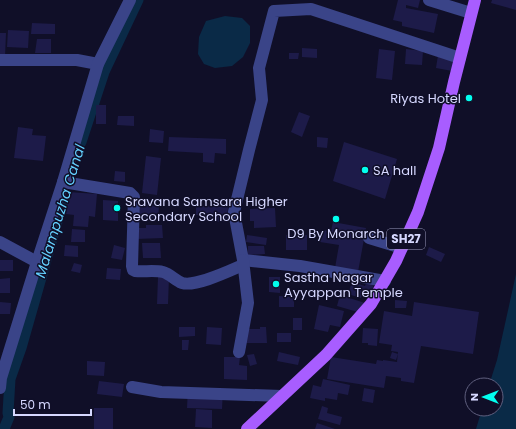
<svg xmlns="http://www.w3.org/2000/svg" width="516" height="429" font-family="Poppins,sans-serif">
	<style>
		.water { fill: #0a2a47 }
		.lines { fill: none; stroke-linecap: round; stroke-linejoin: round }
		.canal { stroke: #0a2a47; stroke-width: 11 }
		.building { fill: #1d1b49 }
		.minor { stroke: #3a4488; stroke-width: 12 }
		.major { stroke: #a85dff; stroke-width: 12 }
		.poi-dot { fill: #02ffef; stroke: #100f28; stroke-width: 1.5 }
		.labels { text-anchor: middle; stroke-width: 3; stroke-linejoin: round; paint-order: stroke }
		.shield { fill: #100f28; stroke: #9b9cbe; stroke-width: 1 }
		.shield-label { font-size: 12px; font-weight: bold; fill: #d6d8ff }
		.poi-label { font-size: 13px; fill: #d6d8ff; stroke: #100f28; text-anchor: start }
		.water-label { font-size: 14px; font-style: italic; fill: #64d1ff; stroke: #100f28 }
	</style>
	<rect width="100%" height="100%" fill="#100f28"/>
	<g class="water">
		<path d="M225 16 242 18 250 26V43L243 57 232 66 215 68 204 64 198 54 199 37 206 21Z"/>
		<path d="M516 274V429H476L482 409H496V385H489L497 360Z"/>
	</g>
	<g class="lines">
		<g class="canal">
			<path d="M81 142 104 72 138 0"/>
			<path d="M4 429 9 417 8 413 10 379 21 348 62 204"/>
		</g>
	</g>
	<g class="building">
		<path d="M398 0H420L418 8 406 5V8L438 14 434 33 402 26V22L393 20Z"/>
		<path d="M492 0H516V10L491 3Z"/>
		<path d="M32 23 55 24V34H31Z"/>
		<path d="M8 30 29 31 28 48 7 47Z"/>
		<path d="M0 33H6L5 57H0Z"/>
		<path d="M37 39H51V53H35Z"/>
		<path d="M302 48 317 49V58L302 57Z"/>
		<path d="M379 49 395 51 392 80 376 78Z"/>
		<path d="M406 49 423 51 422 65 405 64Z"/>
		<path d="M289 53H299L298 59H289Z"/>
		<path d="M438 55 454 58 452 71 436 68Z"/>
		<rect x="96" y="105" width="10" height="19"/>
		<path d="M299 112 310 116 302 137 291 132Z"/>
		<path d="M118 116H134V126L117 125Z"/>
		<path d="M18 127 33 129 32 135 46 136 43 161 14 158Z"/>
		<path d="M150 129 164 131 163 143 149 142Z"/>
		<path d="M169 137 226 139V154L215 153 214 163 203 162V153L168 151Z"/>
		<path d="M317 137 328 138 327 148 317 147Z"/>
		<path d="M344 142 397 159 385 199 333 181Z"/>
		<path d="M146 156 161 158 157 195 142 193Z"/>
		<path d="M115 171 125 172V182L114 181Z"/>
		<path d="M69 192 97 194 95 217 89 216 88 227 73 226 74 215 66 214Z"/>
		<path d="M103 200 118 201V221L103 220Z"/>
		<path d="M138 204 159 206 158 219 137 217Z"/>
		<path d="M196 206 228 207 227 222 204 221V215H196Z"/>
		<path d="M275 208 276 227 254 228V221H250V209Z"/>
		<path d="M333 222 366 228 358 272 335 268 339 245 320 242 322 230 331 231Z"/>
		<path d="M146 225H162L163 238 136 239V228H146Z"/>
		<path d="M72 229 85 230V242H71Z"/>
		<path d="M247 235 267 238 266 245 246 242Z"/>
		<rect x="286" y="235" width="21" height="15"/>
		<path d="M142 243H160L161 258H143Z"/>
		<path d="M65 245 78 246V257L64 256Z"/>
		<path d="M114 245 125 248 122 260 111 258Z"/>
		<path d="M248 246H264L265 254 248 255Z"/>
		<path d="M429 247 445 254 441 262 426 255Z"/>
		<rect x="0" y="260" width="13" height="11"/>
		<path d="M74 263 82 265 80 273 71 271Z"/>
		<path d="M107 268 121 269 120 280 106 279Z"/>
		<path d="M158 277H169L168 304H157Z"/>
		<path d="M269 277H280V293L269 292Z"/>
		<path d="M10 278V293H0V279Z"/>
		<path d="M367 281 374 284 371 294 364 291 361 298 348 294 352 282 365 286Z"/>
		<path d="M340 295 365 303 361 313 337 306Z"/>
		<path d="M279 296 294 297V307H279Z"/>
		<path d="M395 300 407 301 406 308H395Z"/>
		<path d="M0 302 11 303 10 314H0Z"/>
		<path d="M414 302 479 312 473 354 421 346 414 383 401 381V378L386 376 384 388 327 379 331 357 376 364 377 360 383 361V360L397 362 398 351V352L391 351 392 345 379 343 384 311 412 316Z"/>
		<path d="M319 305 344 311 340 327 330 325 328 332 314 329Z"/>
		<rect x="293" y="318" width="9" height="12"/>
		<path d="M179 327H195V336L179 337Z"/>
		<path d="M207 327 222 328 221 345 206 344Z"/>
		<path d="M260 327H266L267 343H244V329H260Z"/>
		<path d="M363 328 378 329 377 346 368 345V343H362Z"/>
		<rect x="277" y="333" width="14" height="9"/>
		<path d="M182 340H189L188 350H182Z"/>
		<path d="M279 352 300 357 298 365 277 361Z"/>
		<path d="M392 352 398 354 396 360 390 358Z"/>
		<path d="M254 354 257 364 250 366 247 355Z"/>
		<path d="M224 357H240L239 365 247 366V380L224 379Z"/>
		<path d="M87 361 105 362 104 376 87 375Z"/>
		<path d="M323 379 350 385 348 395 338 393 337 400 325 398V401L310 398 313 385 321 387Z"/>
		<path d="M99 381 124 384 122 397 97 394Z"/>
		<path d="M188 388 223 389 222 409 187 408Z"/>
		<path d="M364 388 375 390 373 403 362 401Z"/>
		<path d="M322 406 328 408 327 413 342 417 340 425 318 419Z"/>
		<rect x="94" y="408" width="19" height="21"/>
		<path d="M196 409 212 410V428L195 427Z"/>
		<path d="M317 423 335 429H315Z"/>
	</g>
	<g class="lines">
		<g class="minor">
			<path d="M429 0 471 13"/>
			<path d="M0 60H77L98 64"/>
			<path d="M63 182 130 193 134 197 132 266 133 270 135 271C144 272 154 270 163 272 170 274 175 280 182 283 196 287 229 271 243 265"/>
			<path d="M369 238 402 248"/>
			<path d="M0 242 37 262"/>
			<path d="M385 281 300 266 243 260 234 212 249 150 262 100 259 68 274 11 311 9 460 58"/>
			<path d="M239 352 248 303 243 260"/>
			<path d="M132 387 161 392 282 396"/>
			<path d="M0 388 1 378 37 262 63 182 98 64 130 0"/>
		</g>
		<path class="major" d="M247 429 326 355 371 304 396 261 418 212 439 148 454 82 475 0"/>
	</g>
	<g class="poi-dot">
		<circle cx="469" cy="98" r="4"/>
		<circle cx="365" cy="170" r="4"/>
		<circle cx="117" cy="208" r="4"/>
		<circle cx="336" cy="219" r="4"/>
		<circle cx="276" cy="284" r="4"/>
	</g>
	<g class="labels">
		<rect class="shield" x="387" y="229" width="38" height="20" rx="3"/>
		<g class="shield-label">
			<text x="406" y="243">SH27</text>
		</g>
		<g class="poi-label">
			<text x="461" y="103" text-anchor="end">Riyas Hotel</text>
			<text x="373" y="175">SA hall</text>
			<text x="125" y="206">Sravana Samsara Higher<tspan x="125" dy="15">Secondary School</tspan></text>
			<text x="336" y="238" text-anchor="middle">D9 By Monarch</text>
			<text x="284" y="282">Sastha Nagar<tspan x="284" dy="15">Ayyappan Temple</tspan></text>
		</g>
		<g class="water-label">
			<text transform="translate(60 211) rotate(-73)" y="5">Malampuzha Canal</text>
		</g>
	</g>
	<g transform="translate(484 397) rotate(270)"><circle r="19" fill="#100f28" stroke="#5f5f7e"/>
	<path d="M0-3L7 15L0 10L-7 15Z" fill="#02ffef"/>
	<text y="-6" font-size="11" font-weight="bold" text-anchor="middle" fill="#d6d8ff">N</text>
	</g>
	<path d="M14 409v6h77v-6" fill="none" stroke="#d6d8ff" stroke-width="2"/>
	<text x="20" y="409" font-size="12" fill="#d6d8ff" stroke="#100f28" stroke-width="3" paint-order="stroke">50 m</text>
</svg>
